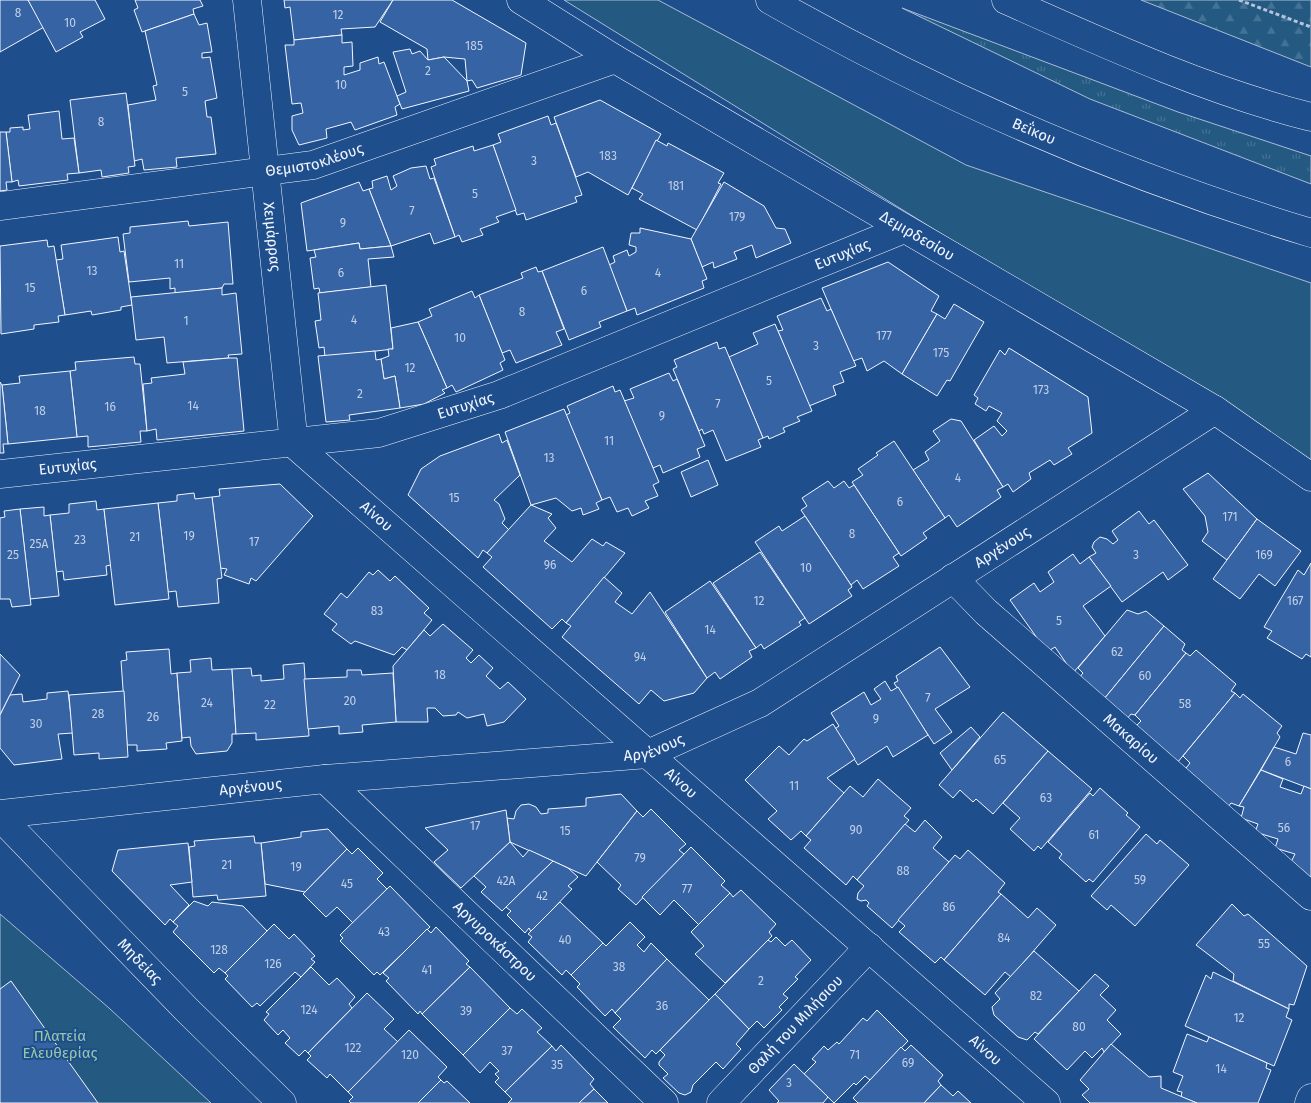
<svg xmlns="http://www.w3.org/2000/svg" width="1311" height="1103" font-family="'Fira Sans',sans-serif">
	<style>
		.grass { fill: url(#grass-tufts); stroke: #a8bbd7 }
		.forest { fill: url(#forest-firs); stroke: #a8bbd7 }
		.park { fill: #245a82; stroke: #a8bbd7 }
		.building { fill: #3563a3; stroke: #f2f6ff }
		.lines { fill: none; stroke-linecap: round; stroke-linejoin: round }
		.minor-casing { stroke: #f2f6ff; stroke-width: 29 }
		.tertiary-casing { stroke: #f2f6ff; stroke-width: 29 }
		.primary-casing { stroke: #f2f6ff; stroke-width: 29 }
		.path { stroke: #b3c4dc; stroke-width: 3; stroke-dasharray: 4 2.5; stroke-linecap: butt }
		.minor { stroke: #1f4e8c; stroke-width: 28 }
		.tertiary { stroke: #1f4e8c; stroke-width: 28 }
		.primary { stroke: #1f4e8c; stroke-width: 28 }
		.labels { text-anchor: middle; stroke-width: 4; stroke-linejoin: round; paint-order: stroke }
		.number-label { font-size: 12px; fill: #c3d1e8 }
		.street-label { font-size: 15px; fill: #f2f6ff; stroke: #1f4e8c }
		.park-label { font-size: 15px; fill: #97c8a6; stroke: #1f4e8c }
	</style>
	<defs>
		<pattern id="grass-tufts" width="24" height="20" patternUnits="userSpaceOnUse" patternTransform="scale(1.25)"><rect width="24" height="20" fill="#245a82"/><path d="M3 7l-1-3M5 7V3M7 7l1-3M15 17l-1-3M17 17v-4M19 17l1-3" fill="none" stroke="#447295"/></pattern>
		<pattern id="forest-firs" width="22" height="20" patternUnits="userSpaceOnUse" patternTransform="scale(1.25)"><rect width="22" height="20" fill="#245a82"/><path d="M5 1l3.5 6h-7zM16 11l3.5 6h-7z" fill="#447295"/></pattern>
	</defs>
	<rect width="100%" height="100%" fill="#1f4e8c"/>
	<path class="grass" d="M902 8 1178 112 1311 156V184L1090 99Z"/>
	<path class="forest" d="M1141 0H1311V67Z"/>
	<g class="park">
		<path d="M564 0H658L966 165 1311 283V463Z"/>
		<path d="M0 914 109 1008 211 1103H0Z"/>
	</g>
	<g class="building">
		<path d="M0 0H28L44 27 0 52Z"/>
		<path d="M28 0H95L105 19 80 32 83 37 56 52Z"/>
		<path d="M135 0H200L203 6 193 9 194 14 142 32 134 10 138 8Z"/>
		<path d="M284 0H393L375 27 341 29 342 35 294 40 290 7 285 8Z"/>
		<path d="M393 0H452L526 43 521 75 477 88 472 80 467 81 465 59 444 57 428 60 427 49 380 22Z"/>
		<path d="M194 14 199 25 207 23 212 52 202 53V58L210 57 217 98 205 101 207 117H211L216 154 176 158 177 167 144 170 142 159 134 161 128 105 156 100 153 86 157 85 145 31Z"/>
		<path d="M342 35V43L352 42 353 66 344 67V75L360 70V63L378 57 379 64 384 62 400 104 395 107 397 115 355 130 351 122 326 129 327 138 299 145 292 130V116L303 113 301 103 292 104 285 45H294V40Z"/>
		<path d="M410 49 412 54 420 51 428 60 444 57 467 81 469 91 402 109 397 96 406 92 393 52Z"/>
		<path d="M126 93 135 166 128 167 129 173 102 177 101 170 79 173 70 100Z"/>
		<path d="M600 100 661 134 628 195 588 172 576 177 554 117Z"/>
		<path d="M59 111 62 139 74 138 79 173 67 174 68 180 19 186 18 180 12 182 6 132H10V128L23 127V130L30 129 28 115Z"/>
		<path d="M548 116 551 125 556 123 582 195 575 197 577 202 526 220 524 213 517 215 493 145 501 142 498 134Z"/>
		<path d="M0 132H6L12 182H6L7 190 0 191Z"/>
		<path d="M656 140 667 146 668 143 724 173 718 183 721 184 697 230 639 199 643 194 632 188Z"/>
		<path d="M493 145 516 210 496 217 499 222 480 229 483 235 462 242 459 235 455 237 431 167 436 165 434 159 473 146 474 151Z"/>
		<path d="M426 166 430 179 434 178 455 237 434 244 430 233 391 246 369 189 373 188 372 181 387 176 391 190 397 186 393 176 411 168Z"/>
		<path d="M359 182 363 191 369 189 391 246 360 249 359 243 307 251 301 203Z"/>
		<path d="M724 182 764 206 776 228 785 229 791 243 756 258 752 245 734 252 737 259 714 268 713 262 702 267 691 239Z"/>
		<path d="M188 221 189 226 228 222 233 284H224L222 288 175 293V288L170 289V278L129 282 123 234 130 233V227Z"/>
		<path d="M640 228 691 239 707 279 702 281 704 288 637 315 635 308 627 311 609 265 615 262 613 256 627 250 629 256 636 252V247L629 245 631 233H640Z"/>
		<path d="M118 237 120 252 124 251 132 305 121 307V310L92 315 91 311 65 315 56 260 63 259 61 245Z"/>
		<path d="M47 240 48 247 54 246 65 315 58 316 59 322 34 325V329L1 334 0 246Z"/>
		<path d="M359 243 360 249 391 246 394 257 368 259 371 287 320 293 319 288 314 289 310 258 316 257 314 250Z"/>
		<path d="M603 247 627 311 599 322 601 327 569 340 542 271Z"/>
		<path d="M888 262 939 296 931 311 937 314 902 374 884 361 867 371 862 358 853 361 822 288Z"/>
		<path d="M536 267 538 272 542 271 564 329 556 332 562 345 516 363 510 350 502 353 479 295 523 278 521 273Z"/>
		<path d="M386 285 393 349 325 357 324 347 319 348 315 321 321 320 318 293Z"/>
		<path d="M222 288V295L236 293 242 354 228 355 229 358 167 363 164 337 136 340 131 297Z"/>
		<path d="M472 291 475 298 479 295 505 360 500 363 503 370 456 392 452 385 447 388 418 322 432 316 429 309Z"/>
		<path d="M821 298 827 311 831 309 856 366 840 372 844 382 833 386 836 395 809 406 778 331 783 330 777 316Z"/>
		<path d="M954 304 984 322 950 381 947 380 937 396 902 374 937 314 945 319Z"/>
		<path d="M418 322 447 388 442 390 445 393 424 404 400 408 395 376 384 379 381 359 389 356 388 349H393L391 328Z"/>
		<path d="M775 324 812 411 797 417 800 421 783 428 785 432 769 439 768 436 763 438 729 357 758 344 753 333Z"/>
		<path d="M717 342 719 349 725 347 763 438 758 440 761 447 726 461 713 430 704 434 702 429 699 431 673 369 677 367 674 360Z"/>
		<path d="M1009 348 1088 397 1092 433 1068 448 1072 454 1054 465 1050 460 1029 473 1031 479 1013 492 1008 484 1003 487 974 440 994 426 1002 436 1007 431 997 421 1002 413 989 406 986 411 975 404 978 398 974 395 1000 350 1005 355Z"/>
		<path d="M375 351 376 360 381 359 384 379 395 376 400 408 349 415 350 420 326 422 318 356Z"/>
		<path d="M134 357 135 364H140L147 431H140L141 442 88 447V436L77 437 70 371 76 370 75 362Z"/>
		<path d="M229 358H237L244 431 157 440 156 429 147 431 143 384 152 383 151 378 185 374 183 362Z"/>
		<path d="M70 371 77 437 8 444 2 385 20 383 19 376Z"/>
		<path d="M669 373 673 381 677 379 705 446 697 449 700 457 663 473 660 465 653 468 624 401 634 398 630 389Z"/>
		<path d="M0 382 2 385 8 444H3L4 453H0Z"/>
		<path d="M613 386 615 392 620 390 659 482 653 485 658 496 645 501 649 508 632 516 628 508 617 512 610 497 602 500 566 415 570 413 567 406Z"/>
		<path d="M564 409 602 500 596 503 599 509 583 515 581 508 572 511 556 498 531 505 505 432Z"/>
		<path d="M951 419 961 421 1003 487 997 490 1001 497 957 527 949 515 945 518 913 470 929 460 925 452 940 441 933 431Z"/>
		<path d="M499 434 502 443 507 440 520 475 494 500 499 504 505 519 502 523 509 530 487 553 483 550 478 558 408 495 421 469 440 456Z"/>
		<path d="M894 441 945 518 923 533 927 538 901 556 852 482 863 475 858 469 878 455 876 453Z"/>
		<path d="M708 460 718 485 691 497 681 472Z"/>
		<path d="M1208 473 1257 519 1227 560 1202 541 1208 532 1205 516 1183 489Z"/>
		<path d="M828 481 834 488 844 481 849 488 854 485 899 553 893 557 899 566 863 589 857 580 851 585 801 510 807 506 802 498Z"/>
		<path d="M280 484 313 516 256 581 251 578 249 584 224 575 227 569 220 568 212 497 220 496 219 489Z"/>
		<path d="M194 493 195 499 212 497 222 578 217 579 219 603 178 607 176 591 168 592 158 503 177 501V495Z"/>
		<path d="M96 501 97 510 104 509 111 565 106 566 107 575 64 580 63 571 56 572 50 515 69 513V504Z"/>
		<path d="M158 503 169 599 115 605 104 509Z"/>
		<path d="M531 505 552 514 548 518 556 528 544 541 572 562 592 539 603 546 606 542 625 553 566 623 562 619 552 629 483 567 492 557 487 553Z"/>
		<path d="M44 507V516L50 515 59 596 30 599 20 509Z"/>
		<path d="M20 509 31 605 12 607 10 599H0V518L5 517 4 511Z"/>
		<path d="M1139 511 1149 524 1154 520 1188 565 1168 580 1163 572 1122 602 1089 557 1096 553 1092 547 1094 542 1100 537 1107 539 1113 544 1118 540 1112 531Z"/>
		<path d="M805 516 851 585 852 587 848 590 852 596 809 624 755 542 779 526 782 531Z"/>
		<path d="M1257 519 1301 551 1275 586 1259 574 1240 599 1213 579Z"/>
		<path d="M760 552 805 618 799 622 801 625 764 649 761 644 756 648 713 583Z"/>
		<path d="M1073 554 1080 564 1089 557 1111 586 1083 606 1105 636 1073 673 1055 647 1047 652 1010 600 1034 583 1040 592 1054 582 1048 572Z"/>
		<path d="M1311 563V657L1306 654 1302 659 1267 638 1272 631 1264 627 1298 570 1304 575Z"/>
		<path d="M378 570 390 581 395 576 429 608 424 613 432 620 407 650 402 647 394 655 355 641 351 644 332 630 337 624 324 614 341 593 347 598 369 572 373 575Z"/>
		<path d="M604 577 622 593 615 602 632 614 650 592 707 678 694 693 664 701 651 690 639 704 562 637 571 626 566 623Z"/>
		<path d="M710 581 756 648 749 651 752 657 720 679 715 672 707 678 665 612Z"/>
		<path d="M1127 610 1138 614 1146 611 1164 626 1104 699 1079 678 1083 673 1078 668Z"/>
		<path d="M443 624 473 650 466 658 471 663 479 655 493 668 486 676 500 689 508 682 526 699 504 722 487 726 484 714 467 718 458 712 456 715 443 716 435 708H427L428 722H396L393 666 424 630 430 636Z"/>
		<path d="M1164 626 1185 644 1182 650 1186 653 1135 715 1131 714 1127 719 1104 699Z"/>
		<path d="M940 647 970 687 935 709 952 732 934 744 894 683 898 681 896 676Z"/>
		<path d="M169 649 171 674 177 673 182 741 166 743 167 749 137 751V745H127L121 661 127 660 126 652Z"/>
		<path d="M1196 650 1236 684 1231 691 1235 693 1177 763 1135 727 1141 721 1135 715 1186 653 1190 656Z"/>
		<path d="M0 654 20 675 0 715Z"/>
		<path d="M211 658 212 670 232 669 236 734H232V743L227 751 196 754 191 746 190 737 182 738 177 673 191 672 190 660Z"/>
		<path d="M304 663 309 736 256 740V733L236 734 232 669 251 668 252 676 261 675V681L284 679 283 665Z"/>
		<path d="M347 670H361L362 675 393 673 396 722 362 725 363 732 339 734V726L308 729 304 679 347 677Z"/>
		<path d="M885 681 891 691 898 687 928 735 893 757 887 746 858 765 835 729 839 726 831 713 864 692 871 705 881 699 874 689Z"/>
		<path d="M68 691 73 733 58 734 62 759 14 765 0 748V715L10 695 22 694 23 702 47 699V693Z"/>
		<path d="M124 691 128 757 99 759V753L74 755 69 695Z"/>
		<path d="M1235 693 1240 698 1243 694 1282 726 1277 733 1280 737 1239 806 1231 803 1228 807 1183 772 1190 763 1183 756Z"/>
		<path d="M1003 712 1048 751 993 814 976 799 973 802 960 790 953 798 939 785Z"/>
		<path d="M833 724 855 759 827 778 844 793 806 836 801 831 791 840 768 819 777 811 745 780 779 746 789 755 804 739 807 741Z"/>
		<path d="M971 727 980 737 952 770 940 753Z"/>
		<path d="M1303 733 1311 735V789L1261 770 1274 747 1296 754Z"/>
		<path d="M1048 751 1092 789 1041 849 1038 846 1034 851 1010 829 1020 818 1003 803Z"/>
		<path d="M1261 770 1283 779 1280 787 1301 794 1304 786 1311 789V880L1290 864 1295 854 1275 848 1278 839 1255 832 1258 824 1241 818 1244 807 1239 806Z"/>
		<path d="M878 779 911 808 904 816 909 820 857 880 853 876 846 885 804 848 811 840 806 836 850 786 863 797Z"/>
		<path d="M1100 788 1128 813 1126 815 1140 827 1093 882 1089 879 1086 882 1059 858 1062 854 1048 842 1090 793 1093 796Z"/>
		<path d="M621 794 637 811 586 876 510 842 507 818 514 819 516 811 521 805 529 804 536 807 541 814 548 813V809L586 806V798Z"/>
		<path d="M651 809 686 844 679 850 684 854 636 905 618 889 621 885 597 862 637 811 643 817Z"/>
		<path d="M506 810 510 842 461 888 434 862 448 850 425 828Z"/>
		<path d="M925 820 942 837 933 848 949 862 892 928 867 906 869 903 866 900 861 901 857 899 858 893 864 886 857 880 905 824 915 832Z"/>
		<path d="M328 829 347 849 305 892 265 884 261 843 301 837V832Z"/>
		<path d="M1146 834 1157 844 1160 840 1189 865 1135 926 1111 905 1107 910 1091 896Z"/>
		<path d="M254 836 255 843H261L266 896 218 900 217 895 193 897 189 847 195 846 194 841Z"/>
		<path d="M510 842 523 857 529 850 553 861 502 911 481 892 486 887 474 876Z"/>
		<path d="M188 843 192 882 170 885 189 905 173 922 170 919 165 925 112 871 118 850Z"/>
		<path d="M691 847 725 881 721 885 730 893 699 925 674 900 660 915 642 897Z"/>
		<path d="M358 848 383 873 377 879 387 889 353 923 337 907 326 917 303 894 347 849 352 854Z"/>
		<path d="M968 850 1005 883 998 892 1001 894 944 960 941 957 935 963 899 932 905 926 898 920 955 855 960 859Z"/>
		<path d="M553 861 568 868 578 877 568 886 572 889 531 932 529 928 525 933 507 915 511 911 506 907Z"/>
		<path d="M390 886 430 927 380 975 377 972 374 975 340 941 343 938 340 935Z"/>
		<path d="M741 890 776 924 769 932 772 936 725 983 695 954 704 946 691 932 730 893 733 897Z"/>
		<path d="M1001 894 1028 918 1037 908 1056 925 1011 977 1005 972 985 995 944 960Z"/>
		<path d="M194 901 208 906 212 902 243 906 267 931 225 973 219 968 214 973 173 932 178 926 173 922Z"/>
		<path d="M560 902 603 943 571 975 566 970 562 975 528 942 532 937 528 934Z"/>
		<path d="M1232 904 1244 916 1248 914 1307 966 1294 1005 1289 1004V1009L1233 981 1234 974 1196 945Z"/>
		<path d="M630 922 645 937 637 945 644 952 651 943 667 959 615 1013 612 1009 605 1016 577 987 580 984 571 975 603 943 606 946Z"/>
		<path d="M274 924 289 939 294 934 315 956 311 959 315 962 301 977 295 972 260 1006 257 1003 252 1007 225 979 228 976 225 973Z"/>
		<path d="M436 927 469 961 466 964 470 967 422 1014 420 1011 418 1014 386 981 389 978 383 973 427 929 431 933Z"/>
		<path d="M776 937 785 946 792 940 811 960 795 977 798 979 783 994 788 998 779 1007 782 1010 764 1028 757 1021 749 1029 715 994 768 940 771 942Z"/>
		<path d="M1034 951 1079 991 1038 1034 1035 1032 1027 1040 1018 1037 994 1015 992 1007 1000 999 995 993Z"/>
		<path d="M667 959 709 1000 656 1054 652 1050 645 1058 613 1027 621 1019 615 1013Z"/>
		<path d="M311 967 329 985 337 978 355 997 349 1004 352 1008 308 1053 305 1050 299 1056 285 1043 290 1038 283 1030 278 1035 264 1020 269 1014 266 1012Z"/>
		<path d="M470 967 510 1008 463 1055 422 1014Z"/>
		<path d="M1213 972 1289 1009 1286 1017 1292 1020 1274 1066 1185 1026 1206 975 1211 979Z"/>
		<path d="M1095 974 1109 986 1100 995 1116 1010 1107 1020 1121 1034 1104 1052 1102 1048 1092 1058 1085 1051 1067 1070 1034 1039Z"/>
		<path d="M11 981 98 1103H0V989Z"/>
		<path d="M367 993 394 1019 384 1029 398 1042 348 1092 330 1074 327 1078 307 1060 311 1056 308 1053Z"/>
		<path d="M715 994 749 1029 736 1044 741 1049 723 1069 716 1062 693 1085 691 1092 685 1095 679 1093 663 1078 668 1074 659 1065V1062L665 1055 660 1050Z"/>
		<path d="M510 1008 517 1014 522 1009 542 1028 537 1032 552 1046 505 1092 495 1082 499 1078 495 1074 499 1071 490 1062 480 1073 463 1055Z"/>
		<path d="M877 1010 908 1041 870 1080 865 1076 856 1085 854 1083 834 1103 804 1074 816 1062 812 1059 824 1046 828 1050 837 1042 839 1044 863 1018 867 1021Z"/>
		<path d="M409 1030 447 1067 438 1077 441 1080 418 1103H351L349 1101 353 1097 348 1092Z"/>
		<path d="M1187 1034 1207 1042 1209 1037 1267 1063 1266 1068 1271 1070 1258 1103H1197L1181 1097 1182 1092 1177 1091 1183 1076 1173 1072Z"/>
		<path d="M1111 1044 1149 1077 1161 1076V1088L1197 1103H1090L1082 1095 1089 1089 1080 1080Z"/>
		<path d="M561 1045 594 1079 590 1084 594 1089 579 1103H508L512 1099 505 1092 552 1046 556 1051Z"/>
		<path d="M911 1045 943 1075 938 1081 941 1085 924 1103H858L853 1098 901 1047 905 1051Z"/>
		<path d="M794 1064 828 1097 823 1103H777L779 1101 769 1090Z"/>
		<path d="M441 1080 444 1083 447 1081 470 1103H418Z"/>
		<path d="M941 1085 953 1096 958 1091 971 1103H924Z"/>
		<path d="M594 1089 608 1103H579Z"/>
	</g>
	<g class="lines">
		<defs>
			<g id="minor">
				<path id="s1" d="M247 0 294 444 1046 1103"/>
				<path id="s2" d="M521 0 615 59 1215 410 1311 477"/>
				<path id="s3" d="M0 206 313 165 615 59"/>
				<path id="s4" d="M0 474 379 433 499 395 904 229"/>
				<path id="s5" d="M953 578 986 612 1311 896"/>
				<path id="s6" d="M325 779 664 1103"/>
				<path id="s7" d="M0 814 325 779 648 754 760 703 1215 410"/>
				<path id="s8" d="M721 1103 869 947"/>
				<path d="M1309 1103 1311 1098"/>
			</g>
			<g id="tertiary">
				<path id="s9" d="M0 817 188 1011 282 1103"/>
			</g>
			<g id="primary">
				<path id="s10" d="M770 0C940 97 1124 176 1311 233"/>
				<path d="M1006 0C1105 44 1205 90 1311 117"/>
			</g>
		</defs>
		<use href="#minor" class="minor-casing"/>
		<use href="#tertiary" class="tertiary-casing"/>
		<use href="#primary" class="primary-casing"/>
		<path class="path" d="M1239 0 1311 27"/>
		<use href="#minor" class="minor"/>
		<use href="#tertiary" class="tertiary"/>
		<use href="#primary" class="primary"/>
	</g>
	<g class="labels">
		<g class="number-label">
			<text x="18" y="17">8</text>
			<text x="338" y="19">12</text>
			<text x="70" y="27">10</text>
			<text x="474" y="50">185</text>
			<text x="428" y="75">2</text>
			<text x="341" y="89">10</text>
			<text x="185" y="96">5</text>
			<text x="101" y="126">8</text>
			<text x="608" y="160">183</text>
			<text x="534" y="165">3</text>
			<text x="676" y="190">181</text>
			<text x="475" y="198">5</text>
			<text x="412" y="215">7</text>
			<text x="737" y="221">179</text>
			<text x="343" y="227">9</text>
			<text x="179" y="268">11</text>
			<text x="92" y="275">13</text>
			<text x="341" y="277">6</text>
			<text x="658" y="277">4</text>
			<text x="30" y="292">15</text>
			<text x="584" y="295">6</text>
			<text x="522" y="316">8</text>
			<text x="354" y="324">4</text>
			<text x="186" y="325">1</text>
			<text x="884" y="340">177</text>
			<text x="460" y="342">10</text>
			<text x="816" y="350">3</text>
			<text x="941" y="357">175</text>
			<text x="410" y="372">12</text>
			<text x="769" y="385">5</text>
			<text x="1041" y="394">173</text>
			<text x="360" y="398">2</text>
			<text x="718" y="408">7</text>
			<text x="193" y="410">14</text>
			<text x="110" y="411">16</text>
			<text x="40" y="415">18</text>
			<text x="662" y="420">9</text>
			<text x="609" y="445">11</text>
			<text x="549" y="462">13</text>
			<text x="958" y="482">4</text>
			<text x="454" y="502">15</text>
			<text x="900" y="506">6</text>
			<text x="1230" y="521">171</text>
			<text x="852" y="538">8</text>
			<text x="189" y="540">19</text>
			<text x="135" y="541">21</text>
			<text x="80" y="544">23</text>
			<text x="254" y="546">17</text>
			<text x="39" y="548">25Α</text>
			<text x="13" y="559">25</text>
			<text x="1136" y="559">3</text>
			<text x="1264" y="559">169</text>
			<text x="550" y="569">96</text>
			<text x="806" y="572">10</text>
			<text x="759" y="605">12</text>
			<text x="1295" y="605">167</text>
			<text x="377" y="615">83</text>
			<text x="1059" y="625">5</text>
			<text x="710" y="634">14</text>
			<text x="1117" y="656">62</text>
			<text x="640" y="661">94</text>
			<text x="440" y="679">18</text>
			<text x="1145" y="680">60</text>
			<text x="928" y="702">7</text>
			<text x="350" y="705">20</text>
			<text x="207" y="707">24</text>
			<text x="1185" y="708">58</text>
			<text x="270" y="709">22</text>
			<text x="98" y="718">28</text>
			<text x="153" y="721">26</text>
			<text x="876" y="723">9</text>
			<text x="36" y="728">30</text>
			<text x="1000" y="764">65</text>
			<text x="1288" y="766">6</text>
			<text x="794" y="790">11</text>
			<text x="1046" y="802">63</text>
			<text x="475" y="830">17</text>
			<text x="1284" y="832">56</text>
			<text x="856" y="834">90</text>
			<text x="565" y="835">15</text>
			<text x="1094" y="839">61</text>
			<text x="640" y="862">79</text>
			<text x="227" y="869">21</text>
			<text x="296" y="871">19</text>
			<text x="903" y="875">88</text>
			<text x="1140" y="884">59</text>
			<text x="506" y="885">42Α</text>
			<text x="347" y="888">45</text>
			<text x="687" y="893">77</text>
			<text x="542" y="900">42</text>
			<text x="949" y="911">86</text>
			<text x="384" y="936">43</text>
			<text x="1004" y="942">84</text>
			<text x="565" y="944">40</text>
			<text x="1264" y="948">55</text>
			<text x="219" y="954">128</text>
			<text x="273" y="968">126</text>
			<text x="619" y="971">38</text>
			<text x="427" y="974">41</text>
			<text x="761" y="985">2</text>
			<text x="1036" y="1000">82</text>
			<text x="662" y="1010">36</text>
			<text x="309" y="1014">124</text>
			<text x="466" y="1015">39</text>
			<text x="1239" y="1022">12</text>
			<text x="1079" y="1031">80</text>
			<text x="353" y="1052">122</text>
			<text x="507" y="1055">37</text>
			<text x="410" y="1059">120</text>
			<text x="855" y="1059">71</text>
			<text x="908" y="1067">69</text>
			<text x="557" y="1069">35</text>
			<text x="1221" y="1073">14</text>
			<text x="789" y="1087">3</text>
		</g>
		<g class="street-label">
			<text dy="5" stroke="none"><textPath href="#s10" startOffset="295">Βεΐκου</textPath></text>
			<text dy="5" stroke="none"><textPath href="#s3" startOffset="318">Θεμιστοκλέους</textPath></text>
			<text dy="5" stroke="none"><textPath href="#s1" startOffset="238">Χειμάρρας</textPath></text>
			<text dy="5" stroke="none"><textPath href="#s2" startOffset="461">Δεμιρδεσίου</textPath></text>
			<text dy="5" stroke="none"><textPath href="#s4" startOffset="878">Ευτυχίας</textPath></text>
			<text dy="5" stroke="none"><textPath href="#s4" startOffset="472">Ευτυχίας</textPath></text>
			<text dy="5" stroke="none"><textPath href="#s4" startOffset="68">Ευτυχίας</textPath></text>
			<text dy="5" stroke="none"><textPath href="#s1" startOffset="556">Αίνου</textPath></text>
			<text dy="5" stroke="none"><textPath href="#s7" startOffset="1062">Αργένους</textPath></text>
			<text dy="5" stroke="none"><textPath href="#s5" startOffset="240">Μακαρίου</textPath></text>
			<text dy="5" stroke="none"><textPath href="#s7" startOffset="658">Αργένους</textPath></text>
			<text dy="5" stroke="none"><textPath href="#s1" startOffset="961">Αίνου</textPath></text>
			<text dy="5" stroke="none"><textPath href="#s7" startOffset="252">Αργένους</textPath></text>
			<text dy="5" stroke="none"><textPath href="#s6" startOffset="235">Αργυροκάστρου</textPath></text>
			<text dy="5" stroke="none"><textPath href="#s9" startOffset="201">Μηδείας</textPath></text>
			<text dy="5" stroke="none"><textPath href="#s8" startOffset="108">Θαλή του Μιλήσιου</textPath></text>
			<text dy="5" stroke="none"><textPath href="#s1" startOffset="1366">Αίνου</textPath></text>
		</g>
		<g class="park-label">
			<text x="60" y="1041">Πλατεία<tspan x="60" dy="17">Ελευθερίας</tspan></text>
		</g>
	</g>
</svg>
